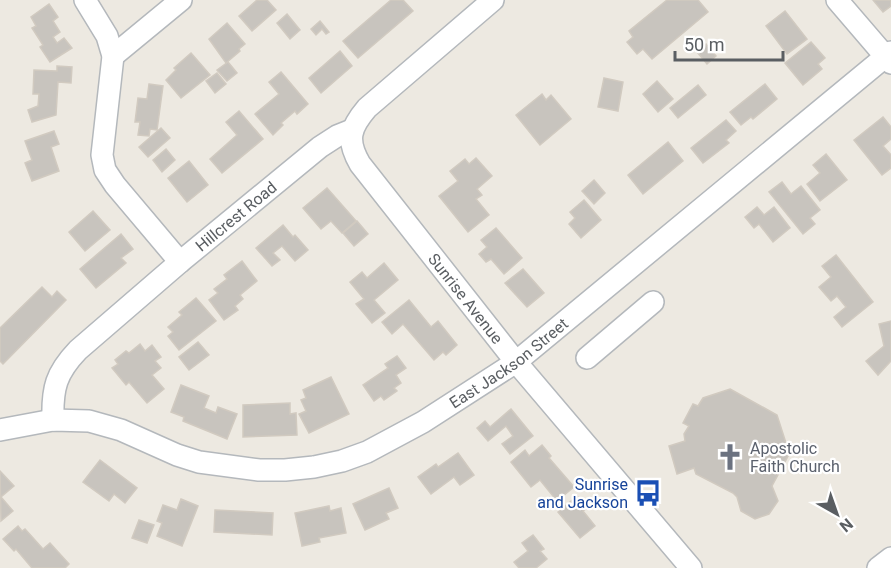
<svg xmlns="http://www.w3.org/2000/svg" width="891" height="568" font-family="Roboto,sans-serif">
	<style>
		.building { fill: #c8c4be; stroke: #d1cac0; stroke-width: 1.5 }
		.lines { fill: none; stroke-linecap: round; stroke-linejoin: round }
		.minor-casing { stroke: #b4b8bc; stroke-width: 24 }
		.minor { stroke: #fff; stroke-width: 21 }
		.labels { text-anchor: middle; stroke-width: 4.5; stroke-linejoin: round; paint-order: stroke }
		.street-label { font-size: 16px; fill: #5a5e62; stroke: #fff }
		.worship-label { font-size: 16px; fill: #5b616d; stroke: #fff; text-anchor: start }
		.transit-label { font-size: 16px; fill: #164399; stroke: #fff; text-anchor: end }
	</style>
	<rect width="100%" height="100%" fill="#ede9e1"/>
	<g class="building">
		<path d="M257 0H267L276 10 252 31 239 16Z"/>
		<path d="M391 0H403L413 11 358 58 343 41Z"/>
		<path d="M667 0H698L708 12 652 59 643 49 637 54 627 42 633 37 629 31Z"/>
		<path d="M873 0H891V6L883 12Z"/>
		<path d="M49 4 58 17 53 21 60 32 53 37 57 43 64 38 72 48 50 62 40 47 43 45 32 28 36 26 31 17Z"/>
		<path d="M785 11 807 39 787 54 766 26Z"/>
		<path d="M287 14 300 30 290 39 277 23Z"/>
		<path d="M320 21 329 32 326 34 322 29 316 35 311 29Z"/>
		<path d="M227 23 245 44 239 49 240 51 226 63 209 39Z"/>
		<path d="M811 42 825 58 818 64 822 69 803 85 785 63Z"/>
		<path d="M706 44 716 56 707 64 697 52Z"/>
		<path d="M340 51 352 66 321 93 309 78Z"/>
		<path d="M191 53 210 75 181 98 166 80 176 70 174 68Z"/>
		<path d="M228 62 237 73 227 81 217 70Z"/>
		<path d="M57 66 72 67 71 83 58 82 56 115 32 122 28 110 38 106 39 94H33L34 70 57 71Z"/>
		<path d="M281 72 308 104 297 114 295 111 281 123 283 125 273 135 255 114 279 94 269 82Z"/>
		<path d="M217 73 226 84 215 93 206 81Z"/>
		<path d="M604 78 623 82 618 111 598 107Z"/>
		<path d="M657 81 673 99 658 112 643 94Z"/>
		<path d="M149 84 163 86 157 130 150 129 149 136 138 135 140 122H135L138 98 147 99Z"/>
		<path d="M765 84 777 99 753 119 751 117 741 125 730 112Z"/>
		<path d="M698 85 706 95 678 118 670 108Z"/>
		<path d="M542 94 546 100 551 95 571 119 540 145 516 115Z"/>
		<path d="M239 111 263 139 222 173 210 159 237 135 226 122Z"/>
		<path d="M883 117 891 127V139L883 146 891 155V168L882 175 854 140Z"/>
		<path d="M726 120 736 131 726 140 729 143 703 163 691 148Z"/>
		<path d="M161 128 170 138 148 157 139 147Z"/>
		<path d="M54 131 59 144 51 147 59 171 32 181 25 163 32 160 25 141Z"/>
		<path d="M668 142 683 161 643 194 628 175Z"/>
		<path d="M166 149 175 160 162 172 153 160Z"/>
		<path d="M826 154 847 180 820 201 807 184 820 173 813 165Z"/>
		<path d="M476 158 492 176 477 189 482 195 476 199 489 215 468 232 439 196 458 181 450 171 465 159 469 164Z"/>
		<path d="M189 161 208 185 187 202 168 178Z"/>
		<path d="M594 180 605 193 594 204 582 191Z"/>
		<path d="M782 182 791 194 801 186 820 210 810 218 815 224 803 234 769 192Z"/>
		<path d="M327 188 356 221 342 233 331 221 321 229 303 208Z"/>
		<path d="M584 200 601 220 581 238 569 224 575 218 570 212Z"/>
		<path d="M757 207 764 215 774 207 790 228 773 242 759 224 754 228 745 217Z"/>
		<path d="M93 211 110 230 85 251 69 232Z"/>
		<path d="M357 221 368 234 354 246 343 233Z"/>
		<path d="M283 225 293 237 295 235 308 250 295 261 282 246 273 253 280 260 272 266 256 248Z"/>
		<path d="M496 228 522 258 504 274 491 259 486 262 479 254 487 247 481 240Z"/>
		<path d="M121 234 133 249 121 258 126 263 96 288 80 269Z"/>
		<path d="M836 255 873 302 842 327 834 317 846 307 837 296 831 301 819 287 831 277 822 266Z"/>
		<path d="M242 261 257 281 240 295 243 299 235 306 238 310 224 320 209 300 218 293 214 289 227 279 224 275Z"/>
		<path d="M384 263 398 280 374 300 385 313 372 323 356 304 364 299 350 282 362 272 367 278Z"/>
		<path d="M523 269 544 293 527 307 505 283Z"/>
		<path d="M42 287 52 297 57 291 66 300 3 364 0 361V328Z"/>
		<path d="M196 298 216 321 179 350 168 336 173 332 168 327 182 315 179 312Z"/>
		<path d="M409 300 431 327 438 321 457 345 446 355 443 352 434 360 403 324 392 334 382 322Z"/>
		<path d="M891 321V361L878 375 866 361 884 346 879 324Z"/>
		<path d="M198 342 209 355 189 370 179 357Z"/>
		<path d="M140 344 145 351 152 345 161 357 155 361 161 368 152 375 164 389 147 403 129 382 126 385 112 368 118 364 115 360 126 351 129 353Z"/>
		<path d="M397 356 406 368 396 375 401 383 394 388 397 391 384 400 381 396 374 401 363 385 388 368 385 364Z"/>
		<path d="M331 377 349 414 309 433 299 414 306 411 301 400 306 398 303 390Z"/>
		<path d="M181 385 209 396 204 408 216 413 218 407 237 414 227 439 183 421 184 417 171 412Z"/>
		<path d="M730 389 777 415 786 443 793 447 772 486 778 501 769 514 755 519 741 511 737 497 733 493 696 474 694 468 677 474 669 446 685 441 684 434 689 426 683 423 693 404 698 406 703 398Z"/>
		<path d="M290 403V414L296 413 297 435 243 437V405Z"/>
		<path d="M511 409 533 436 510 454 502 444 513 436 506 426 488 441 477 428 485 421 490 427Z"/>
		<path d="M542 445 551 456 549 458 574 487 557 501 540 480 531 487 511 462 525 450 529 456Z"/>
		<path d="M458 453 474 475 460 485 454 477 431 494 418 477 436 464 438 467Z"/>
		<path d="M100 460 137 488 125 503 114 494 109 501 83 482Z"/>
		<path d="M0 471 14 486 1 497 13 511 1 521Z"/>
		<path d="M389 488 398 508 386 513 389 519 365 530 353 504Z"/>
		<path d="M577 496 587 508 583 511 595 526 580 538 558 512Z"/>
		<path d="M181 499 198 506 182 546 157 536 162 523 157 521 163 505 177 510Z"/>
		<path d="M329 506 330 511 341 508 346 533 319 538 320 542 302 546 295 513Z"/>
		<path d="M215 510 273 513 272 535 214 532Z"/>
		<path d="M139 520 154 525 147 543 132 538Z"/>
		<path d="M18 526 22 531 25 529 43 549 50 543 69 564 65 568H32L16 549 14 551 3 539Z"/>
		<path d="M533 535 544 549 540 551 547 559 536 568H519L514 562 528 551 522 543Z"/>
	</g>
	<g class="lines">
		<defs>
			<g id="minor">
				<path d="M85 0 107 36 113 56 102 155 105 170 115 185 180 262"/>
				<path id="s1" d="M493 0 367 108C350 128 346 140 360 164L516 362 691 568"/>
				<path d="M837 0 891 63"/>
				<path d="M113 56 181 0"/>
				<path d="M587 358 653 302"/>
				<path id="s2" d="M53 420C52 388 56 373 78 350L180 262 320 147 337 136 352 130"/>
				<path id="s3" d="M0 430 53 420 89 421 121 430 177 455 199 462 259 470H285L314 467 342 461 367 452 423 422 516 362 891 52"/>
				<path d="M878 568 891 558"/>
			</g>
		</defs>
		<use href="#minor" class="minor-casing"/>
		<use href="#minor" class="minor"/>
	</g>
	<defs>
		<symbol id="church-bare" viewBox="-9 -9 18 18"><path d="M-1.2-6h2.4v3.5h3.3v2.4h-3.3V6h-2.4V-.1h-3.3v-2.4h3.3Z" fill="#6b7280" stroke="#fff" stroke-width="2.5" paint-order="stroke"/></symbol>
		<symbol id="bus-bare" viewBox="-9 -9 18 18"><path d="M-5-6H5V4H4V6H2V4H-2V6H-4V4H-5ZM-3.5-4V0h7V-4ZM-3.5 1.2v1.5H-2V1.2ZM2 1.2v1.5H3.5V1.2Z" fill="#1a4fb4" stroke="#fff" stroke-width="2.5" paint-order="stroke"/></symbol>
	</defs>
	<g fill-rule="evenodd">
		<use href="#church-bare" x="711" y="438" width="38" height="38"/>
		<use href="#bus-bare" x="629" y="474" width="38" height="38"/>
	</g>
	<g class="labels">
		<g class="street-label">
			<text dy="6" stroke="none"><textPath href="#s2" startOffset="284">Hillcrest Road</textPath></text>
			<text dy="6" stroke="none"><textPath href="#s1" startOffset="399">Sunrise Avenue</textPath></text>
			<text dy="6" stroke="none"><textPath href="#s3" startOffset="546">East Jackson Street</textPath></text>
		</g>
		<g class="worship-label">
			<text x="750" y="454">Apostolic<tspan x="750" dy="18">Faith Church</tspan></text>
		</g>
		<g class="transit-label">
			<text x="628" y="490">Sunrise<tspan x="628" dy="18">and Jackson</tspan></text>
		</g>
	</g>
	<g transform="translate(837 514) rotate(140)" stroke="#ffffff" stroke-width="4.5" paint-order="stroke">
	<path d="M0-4.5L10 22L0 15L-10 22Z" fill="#5a5e62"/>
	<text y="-9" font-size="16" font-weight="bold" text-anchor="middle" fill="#5a5e62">N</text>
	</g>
	<path d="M675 51v9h108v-9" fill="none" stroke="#5a5e62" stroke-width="3"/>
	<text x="684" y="51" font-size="18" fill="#5a5e62" stroke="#ffffff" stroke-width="4.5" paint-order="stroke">50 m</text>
</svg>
